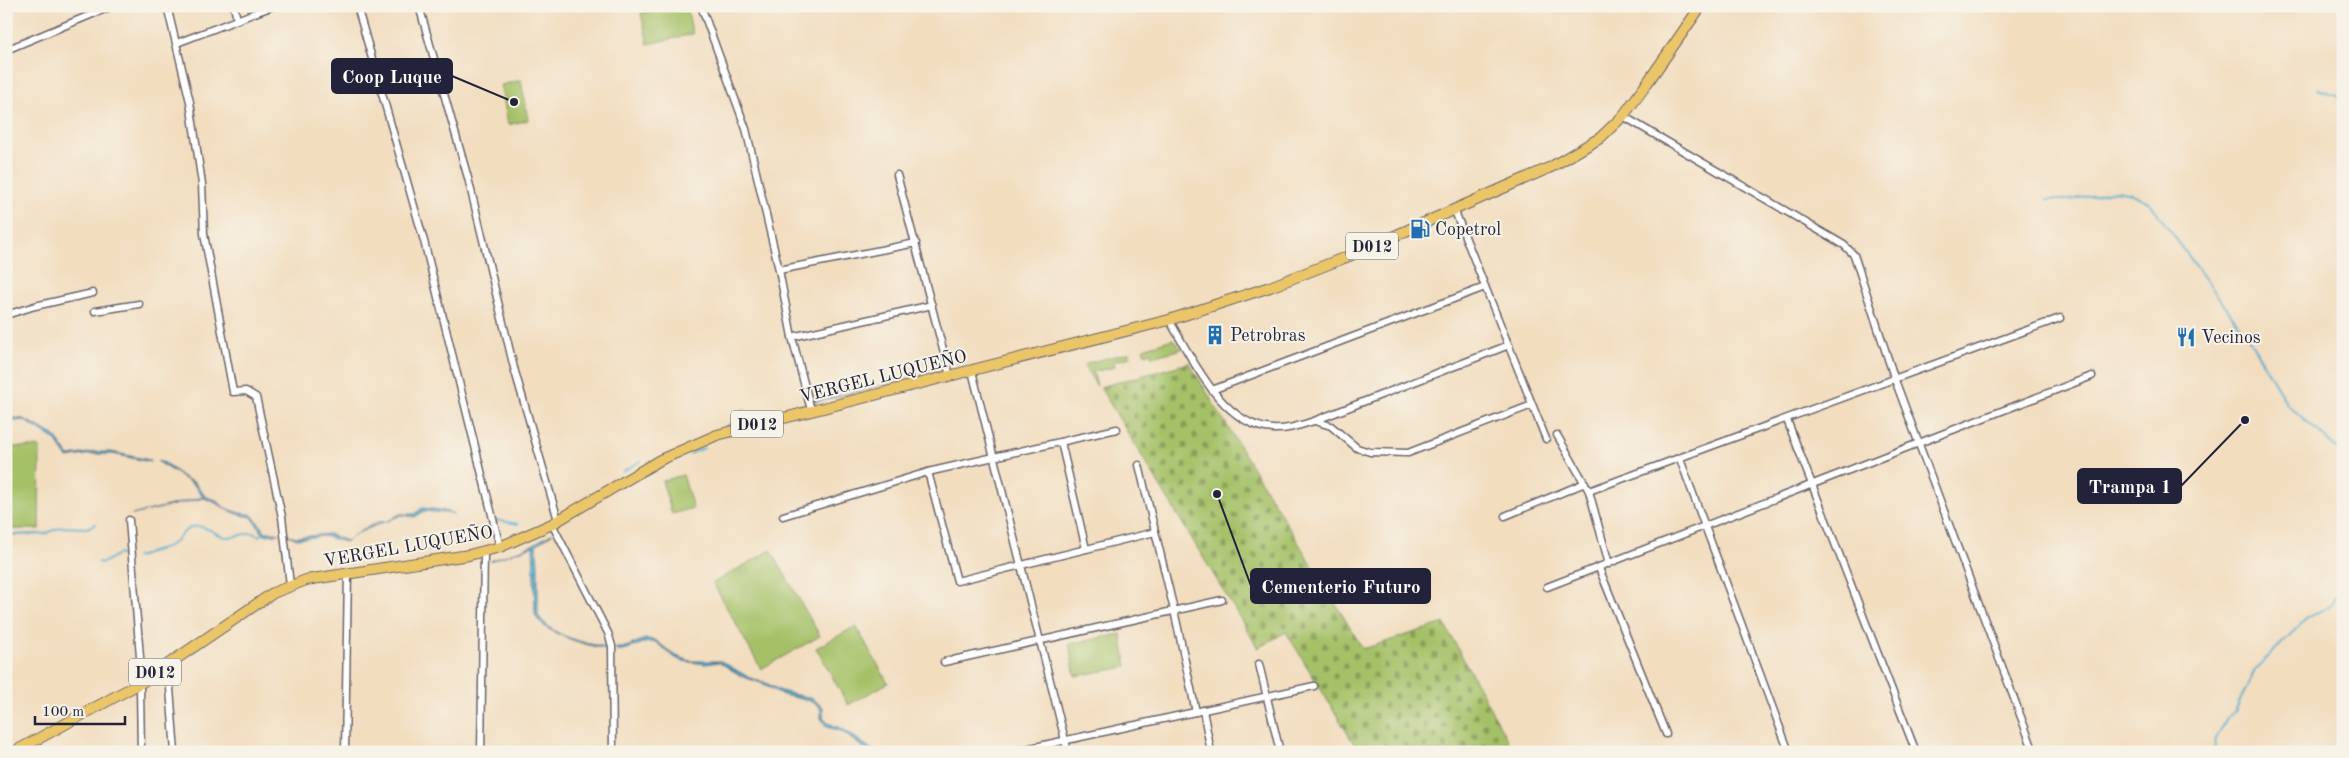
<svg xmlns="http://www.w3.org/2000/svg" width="2349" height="758" font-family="'Old Standard TT',serif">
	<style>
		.grass { fill: #a5c168; stroke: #647252 }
		.cemetery { fill: url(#cemetery-stones); stroke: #647252 }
		.water { fill: url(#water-waves); stroke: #396784 }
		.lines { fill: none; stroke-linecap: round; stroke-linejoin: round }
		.stream { stroke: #50acce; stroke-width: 2 }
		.minor-casing { stroke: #6b6369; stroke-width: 9 }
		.primary-casing { stroke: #6b6369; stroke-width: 12 }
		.minor { stroke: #fff; stroke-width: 6 }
		.primary { stroke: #ebc669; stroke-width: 10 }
		.labels { text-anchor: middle; stroke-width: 4; stroke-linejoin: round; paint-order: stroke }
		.shield { fill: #f7f3e8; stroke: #62616f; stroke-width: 1 }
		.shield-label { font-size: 16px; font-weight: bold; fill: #22223b }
		.poi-label { font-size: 18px; fill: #22223b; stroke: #f7f3e8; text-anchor: start }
		.street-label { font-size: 18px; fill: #22223b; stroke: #f7f3e8 }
		.leader { fill: none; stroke: #22223b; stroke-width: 2 }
		.callout-dot { fill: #22223b; stroke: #f7f3e8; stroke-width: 2 }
		.callout { fill: #22223b; stroke: #22223b; stroke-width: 2 }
		.callout-label { font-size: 19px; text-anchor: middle; font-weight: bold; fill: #fff }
	</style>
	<defs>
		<pattern id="cemetery-stones" width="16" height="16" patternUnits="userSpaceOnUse" patternTransform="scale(1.25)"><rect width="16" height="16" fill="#a5c168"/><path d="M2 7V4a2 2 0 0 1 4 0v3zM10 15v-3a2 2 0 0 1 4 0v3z" fill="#869c57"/></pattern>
		<pattern id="water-waves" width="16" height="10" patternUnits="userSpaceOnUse" patternTransform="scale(1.25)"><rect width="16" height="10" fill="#50acce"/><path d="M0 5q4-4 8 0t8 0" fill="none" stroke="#428ca8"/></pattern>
	</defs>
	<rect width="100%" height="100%" fill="#f7f3e8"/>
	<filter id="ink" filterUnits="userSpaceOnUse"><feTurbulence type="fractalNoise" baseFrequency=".02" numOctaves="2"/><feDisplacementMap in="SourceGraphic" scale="10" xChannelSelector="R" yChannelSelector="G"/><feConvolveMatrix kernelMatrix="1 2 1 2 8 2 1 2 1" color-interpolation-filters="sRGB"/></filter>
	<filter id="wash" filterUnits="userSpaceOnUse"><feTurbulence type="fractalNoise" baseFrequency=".0096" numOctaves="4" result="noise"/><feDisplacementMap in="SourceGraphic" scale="20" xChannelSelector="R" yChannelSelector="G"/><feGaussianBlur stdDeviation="1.12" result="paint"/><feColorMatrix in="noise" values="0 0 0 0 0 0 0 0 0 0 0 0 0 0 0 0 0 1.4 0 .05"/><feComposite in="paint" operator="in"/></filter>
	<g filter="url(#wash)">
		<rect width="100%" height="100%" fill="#f2ddbf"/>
		<g class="grass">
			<path d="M671 6H686L693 34 648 44 641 13Z"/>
			<path d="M521 80 528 120 508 125 501 85Z"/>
			<path d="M1173 339 1182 349 1152 357 1151 352 1145 354 1143 349 1147 347Z"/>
			<path d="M1126 353H1130L1131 357 1114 361 1115 367 1093 372 1097 386 1084 366 1088 363Z"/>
			<path d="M6 447H40L39 529H6Z"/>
			<path d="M683 475 693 508 672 514 662 481Z"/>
			<path d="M771 550 820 636 761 669 713 583Z"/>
			<path d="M856 626 888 683 848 705 816 648Z"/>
			<path d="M1121 634 1127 667 1075 676 1069 644Z"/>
		</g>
		<path class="cemetery" d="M1189 363 1363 649 1444 623 1514 752H1359L1286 632 1258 648 1100 387Z"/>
		<g class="water">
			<path d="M939 371 940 372 751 418V417Z"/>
			<path d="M15 418 24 419 54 435 69 456 95 452H111L150 460V462L113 454H91L68 458 55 440 24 420 6 422V420Z"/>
			<path d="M157 461 165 463 186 479 194 482 206 497 216 500 225 508 240 513 251 514 266 532H276L279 534 264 535 252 517C230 515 223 504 204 498L132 515 203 497 194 485Z"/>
			<path d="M422 508 442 510 455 514 424 511 415 517 402 515 362 531 345 542 324 536 297 539 286 534 296 537 329 534 346 541 364 529 378 522 388 521 400 514H415Z"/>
			<path d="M553 533 536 545 538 563V615C550 636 586 644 608 647V649C590 647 540 633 535 614L533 546 490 561 530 546Z"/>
			<path d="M645 639 655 640 674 655 690 661H721L750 678 764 682 781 691 813 699 823 707V718L828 723 843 729 875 752H869L841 731 827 727 821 718V710L818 705 810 701 783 695 761 683 741 676 719 662 706 664 682 661 672 656 656 642C637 641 630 652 616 650V648C627 649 635 642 645 639Z"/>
		</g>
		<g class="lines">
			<g class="stream">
				<path d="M2318 89 2343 97"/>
				<path d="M2047 200H2069L2116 191 2133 194 2150 203 2249 339 2287 404 2343 454"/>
				<path d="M744 410 748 416V419"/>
				<path d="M726 426 752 417"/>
				<path d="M690 454 704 448"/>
				<path d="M623 471 641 461"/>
				<path d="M496 520 518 524"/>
				<path d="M6 535 45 534 61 527 87 528 96 524"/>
				<path d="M136 557C142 556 167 547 172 544 180 538 183 529 193 527 207 524 214 535 226 537 234 538 244 533 253 533L259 536 264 533"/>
				<path d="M98 562 103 563 118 554 127 557"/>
				<path d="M2214 752 2216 740 2226 719 2235 711 2255 670 2307 618 2330 606 2343 585"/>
			</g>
		</g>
	</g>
	<g filter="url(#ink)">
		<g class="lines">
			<defs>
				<g id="minor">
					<path d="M167 6 190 102 202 184 204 234 233 392 246 391 256 397 282 517 290 585"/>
					<path d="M234 6 237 20"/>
					<path d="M357 6 424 241 500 547"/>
					<path d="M419 6 468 178 514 368 558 520"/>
					<path d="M701 6 746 129 779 270 792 337 811 410"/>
					<path d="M177 43 273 6"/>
					<path d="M6 50 112 6"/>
					<path d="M1623 116 1844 245 1854 255 1895 380 2034 752"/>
					<path d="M897 175 950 376"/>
					<path d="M1454 209 1546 439"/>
					<path d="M779 270 916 243"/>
					<path d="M95 311 139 304"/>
					<path d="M6 315 35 306 93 293"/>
					<path d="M1169 320C1193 359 1221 425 1273 429 1287 430 1301 425 1314 421L1509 345"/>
					<path d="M792 337 932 305"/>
					<path d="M972 371 1068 752"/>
					<path d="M1212 390 1485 287"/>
					<path d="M1787 420 1916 752"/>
					<path d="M1315 421 1331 426 1357 448 1370 452 1408 453 1532 405"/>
					<path d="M1557 435 1589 491 1609 564"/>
					<path d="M1061 442 1086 549"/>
					<path d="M1680 459 1789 752"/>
					<path d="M1139 465 1174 610 1196 712"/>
					<path d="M928 472 957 581 1155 532"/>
					<path d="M1589 491 2060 318"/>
					<path d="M783 516 928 472 1117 429"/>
					<path d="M1505 516 1585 483"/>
					<path d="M129 520 142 682 140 687 141 752"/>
					<path d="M552 524 608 633 612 646 613 752"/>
					<path d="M1599 568 1666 734"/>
					<path d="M1547 587 2092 376"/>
					<path d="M944 662 1222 600"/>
					<path d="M168 663 175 752"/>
					<path d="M1259 664 1280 752"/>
					<path d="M1203 710 1211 752"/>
					<path d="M345 752 348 573"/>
					<path d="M481 752 484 552"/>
					<path d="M1012 752 1314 686"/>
				</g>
				<path id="primary" d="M14 752 142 682 273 593 306 580 469 555 500 547 552 524 660 460 717 435 1169 320 1270 287 1349 256 1551 167 1600 138 1623 116 1643 89 1701 6"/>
			</defs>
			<use href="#minor" class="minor-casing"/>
			<use href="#primary" class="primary-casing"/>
			<use href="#minor" class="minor"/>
			<use href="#primary" class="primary"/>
		</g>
	</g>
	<defs>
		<symbol id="fuel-bare" viewBox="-9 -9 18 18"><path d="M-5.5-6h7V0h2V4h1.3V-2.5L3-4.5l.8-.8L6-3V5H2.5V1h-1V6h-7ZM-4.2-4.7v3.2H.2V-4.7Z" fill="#1f6fb2" stroke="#f7f3e8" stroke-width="2.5" paint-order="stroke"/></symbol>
		<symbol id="building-bare" viewBox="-9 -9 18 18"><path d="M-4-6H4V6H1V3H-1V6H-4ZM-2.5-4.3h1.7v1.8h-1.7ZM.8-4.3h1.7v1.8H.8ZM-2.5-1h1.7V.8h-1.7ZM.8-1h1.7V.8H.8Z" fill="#1f6fb2" stroke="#f7f3e8" stroke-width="2.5" paint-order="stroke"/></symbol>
		<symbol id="restaurant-bare" viewBox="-9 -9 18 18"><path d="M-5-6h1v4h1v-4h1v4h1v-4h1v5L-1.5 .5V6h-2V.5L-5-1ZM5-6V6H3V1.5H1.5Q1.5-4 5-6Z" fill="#1f6fb2" stroke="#f7f3e8" stroke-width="2.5" paint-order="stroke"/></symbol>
	</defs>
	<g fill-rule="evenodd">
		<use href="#fuel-bare" x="1406" y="215" width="28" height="28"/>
		<use href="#building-bare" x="1201" y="321" width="28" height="28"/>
		<use href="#restaurant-bare" x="2172" y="323" width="28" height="28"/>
	</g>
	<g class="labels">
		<g class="shield">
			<rect x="1346" y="232.5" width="52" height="27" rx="4"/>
			<rect x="731" y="410.5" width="52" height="27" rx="4"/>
			<rect x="129" y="658.5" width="52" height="27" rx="4"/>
		</g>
		<g class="shield-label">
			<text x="1372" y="252">D012</text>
			<text x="757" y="430">D012</text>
			<text x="155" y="678">D012</text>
		</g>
		<g class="poi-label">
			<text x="1435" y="235">Copetrol</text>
			<text x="1230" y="341">Petrobras</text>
			<text x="2201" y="343">Vecinos</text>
		</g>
		<g class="street-label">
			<text transform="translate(883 376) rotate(-14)" y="6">VERGEL LUQUEÑO</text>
			<text transform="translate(408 546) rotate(-10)" y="6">VERGEL LUQUEÑO</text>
		</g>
	</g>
	<path class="leader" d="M514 102L452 76M2245 420L2181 486M1217 494L1251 586"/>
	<g class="callout-dot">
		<circle cx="514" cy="102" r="5"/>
		<circle cx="2245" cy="420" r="5"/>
		<circle cx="1217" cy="494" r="5"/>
	</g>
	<g class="callout">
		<rect x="332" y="59" width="120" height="34" rx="5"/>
		<rect x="2078" y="469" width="103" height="34" rx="5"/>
		<rect x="1251" y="569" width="179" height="34" rx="5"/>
	</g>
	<g class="callout-label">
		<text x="392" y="83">Coop Luque</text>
		<text x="2130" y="493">Trampa 1</text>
		<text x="1341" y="593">Cementerio Futuro</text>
	</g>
	<rect width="2349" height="758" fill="none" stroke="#f7f3e8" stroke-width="25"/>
	<path d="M35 716v8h90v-8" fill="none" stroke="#22223b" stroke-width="2.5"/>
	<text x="42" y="716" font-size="15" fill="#22223b" stroke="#f7f3e8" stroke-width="4" paint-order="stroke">100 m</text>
</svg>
